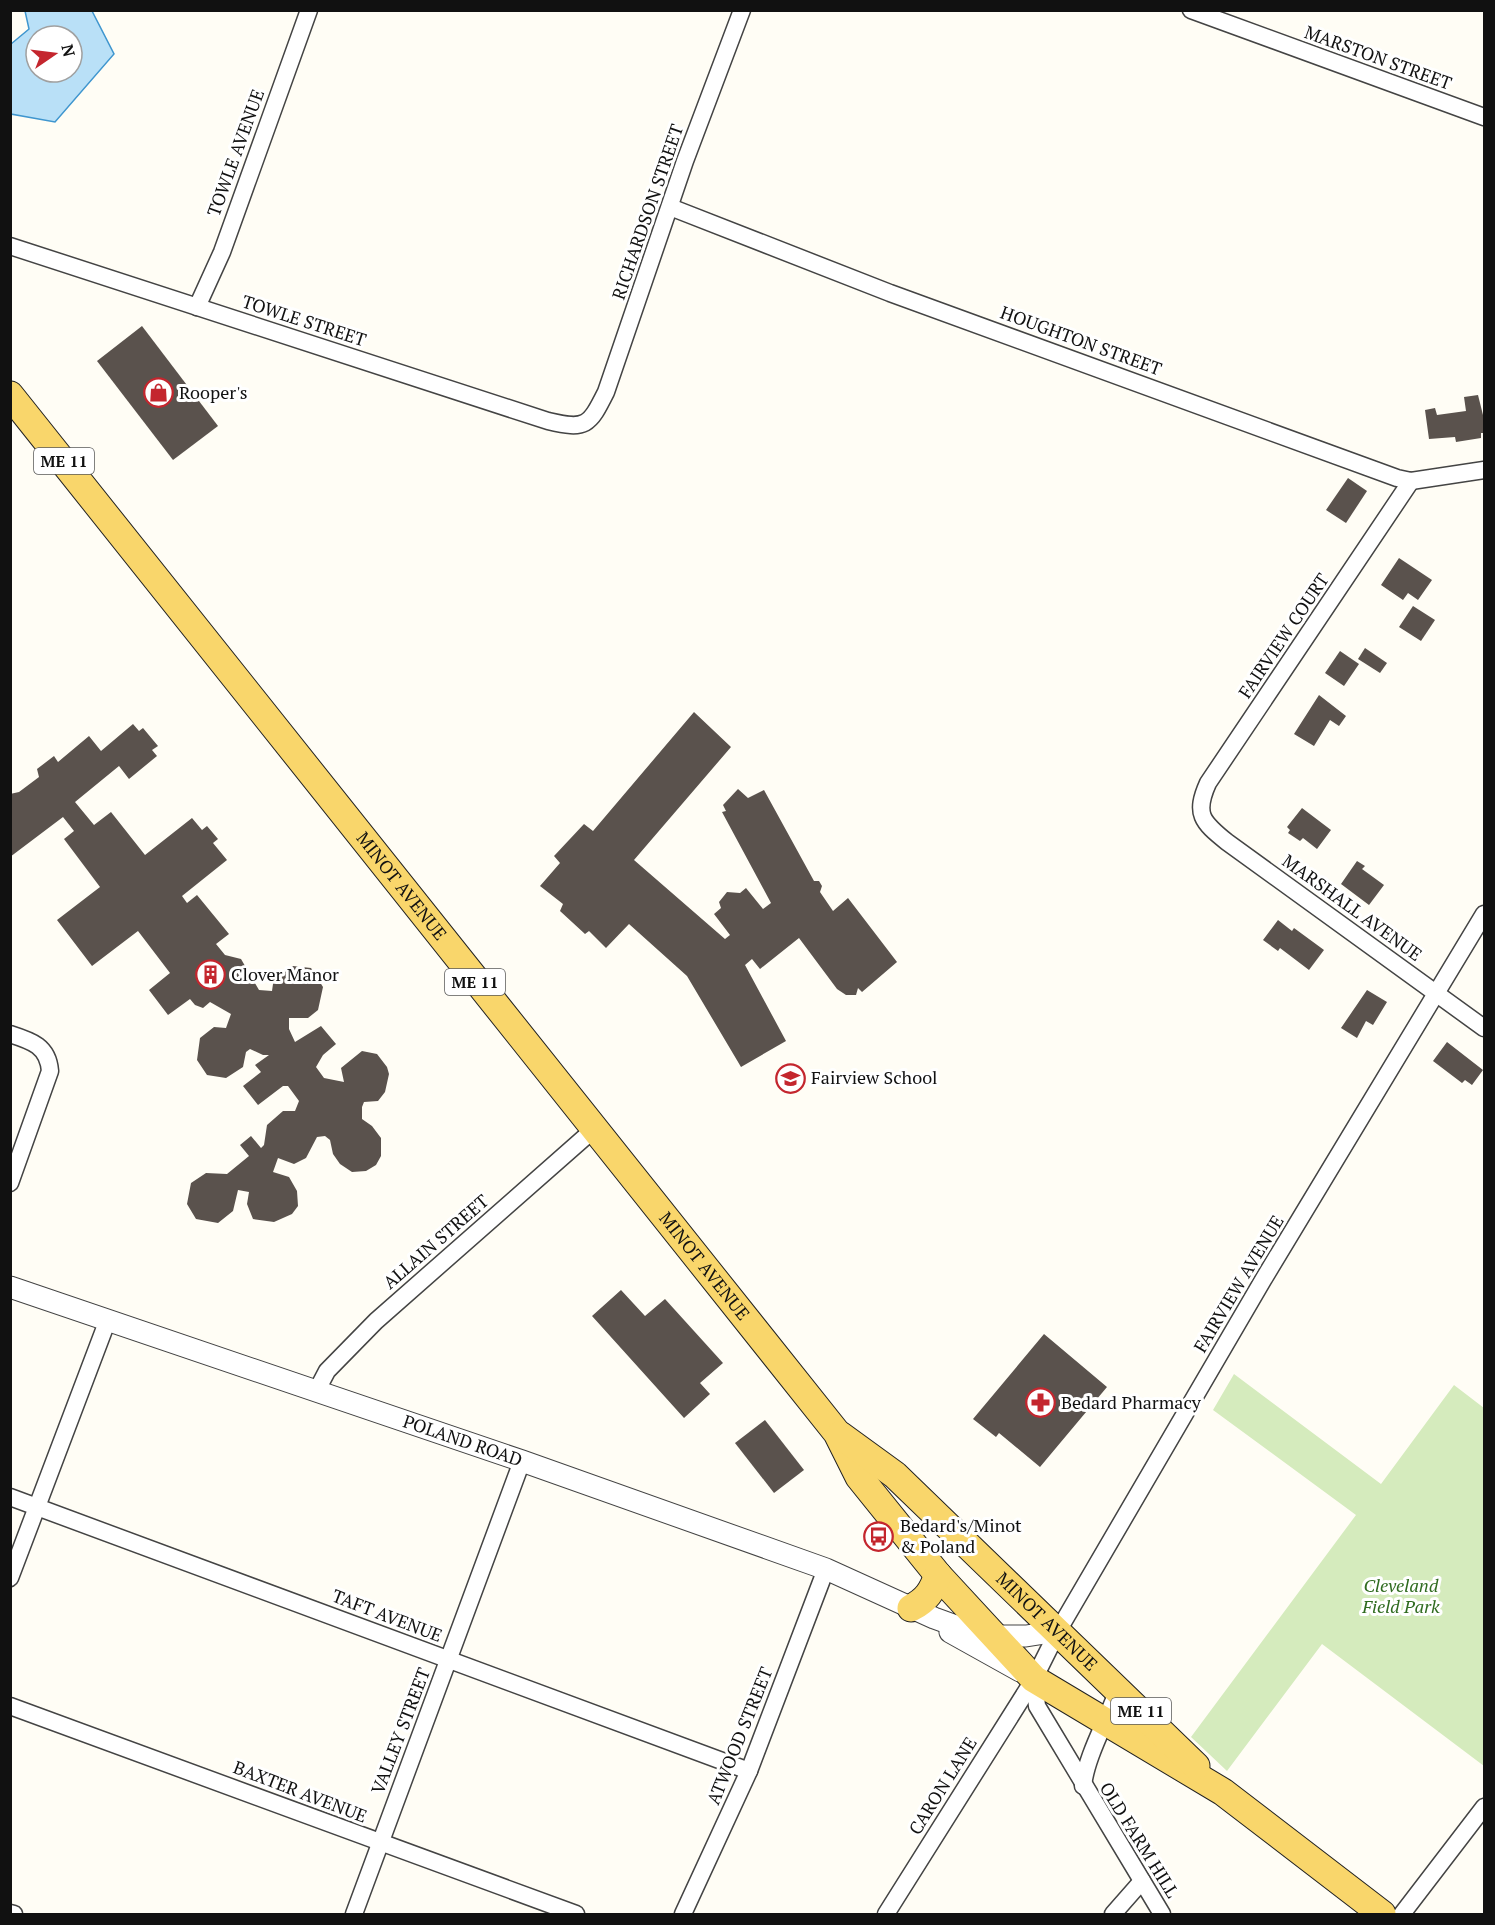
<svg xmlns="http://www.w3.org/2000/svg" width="1495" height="1925" font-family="'PT Serif',serif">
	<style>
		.green { fill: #d5ebbd }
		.water { fill: #b9e0f7; stroke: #3f96cf; stroke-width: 1.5; fill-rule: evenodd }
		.building { fill: #5a524d }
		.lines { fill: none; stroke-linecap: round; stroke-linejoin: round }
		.minor-casing { stroke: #444; stroke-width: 19 }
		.tertiary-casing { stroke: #444; stroke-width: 23 }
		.primary-casing { stroke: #222; stroke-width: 29 }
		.minor { stroke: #fff; stroke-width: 16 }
		.tertiary { stroke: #fff; stroke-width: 21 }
		.primary { stroke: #f9d66b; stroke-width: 27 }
		.labels { text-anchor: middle; stroke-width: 6; stroke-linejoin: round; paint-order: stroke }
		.shield { fill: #fff; stroke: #585858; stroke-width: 1.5 }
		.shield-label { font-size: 16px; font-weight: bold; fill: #111 }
		.street-label { font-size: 18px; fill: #111; stroke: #fff }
		.poi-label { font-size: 18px; fill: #111; stroke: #fff; text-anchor: start }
		.park-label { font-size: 18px; font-style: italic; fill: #2f6b1f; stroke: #fff }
	</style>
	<rect width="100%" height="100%" fill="#fffdf5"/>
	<path class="green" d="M1234 1374 1381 1484 1454 1385 1484 1408V1766L1322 1644 1227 1771 1191 1737 1356 1515 1213 1410Z"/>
	<path class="water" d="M25 11H92L114 54 55 122 11 114V44L29 29ZM36 36H72V72H36Z"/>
	<g class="building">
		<path d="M142 326 218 426 173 460 97 361Z"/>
		<path d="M1478 395 1484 419V433H1481V438L1456 442 1455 437 1429 439 1425 410 1435 408 1437 415 1466 411 1464 397Z"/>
		<path d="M1348 478 1367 491 1346 523 1326 510Z"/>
		<path d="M1399 558 1432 580 1418 600 1408 593 1403 600 1381 585Z"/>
		<path d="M1413 606 1435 620 1421 641 1399 627Z"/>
		<path d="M1365 648 1387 663 1380 673 1358 659Z"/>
		<path d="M1340 651 1359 664 1344 686 1325 673Z"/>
		<path d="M1319 695 1346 716 1339 726 1330 720 1314 746 1294 734Z"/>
		<path d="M694 712 731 747 634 860 725 939 730 935 714 914 721 908 719 902 727 892 740 893 746 888 763 909 771 903 722 812 726 811 723 805 738 789 748 798 764 790 814 881H819L822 886 820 892 833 911 848 898 897 962 862 992 858 988 856 995H846L837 989 799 938 760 969 752 959 745 965 786 1041 741 1067 687 976 629 924 606 948 589 931 585 934 560 911 563 904 540 886 560 863 554 856 584 824 593 831Z"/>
		<path d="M133 724 139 731 143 728 158 746 152 750 157 756 129 779 119 766 75 802 94 825 111 812 145 855 192 818 202 830 207 826 218 839 213 843 227 860 182 896 187 903 197 895 229 934 216 944 225 955 241 959 259 990 272 991 274 977 293 966 311 968 323 987 318 1010 308 1018H289V1029L295 1042 321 1026 336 1044 323 1055 316 1067 324 1078 344 1082 341 1068 362 1051 377 1054 387 1067 389 1074 385 1092 378 1101 364 1102 362 1107V1119L372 1126 381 1138V1156L376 1165 366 1171 352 1172 340 1164 333 1154 330 1140 325 1136 317 1137 306 1158 294 1164 278 1158 273 1172 289 1177 297 1191 298 1206 292 1214 274 1222 253 1219 247 1204 249 1192 238 1190 233 1211 218 1223 196 1219 187 1204 191 1183 206 1173 227 1174 249 1156 240 1145 251 1136 261 1148 264 1145 267 1125 283 1111H295L299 1101 288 1086H283L258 1105 243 1086 261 1072 255 1065 269 1055H263L250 1049 246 1052 243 1067 226 1078 207 1075 197 1060 200 1038 214 1027 226 1028 231 1014 210 1002 203 1008 195 1005 190 999 168 1015 149 990 170 973 138 931 92 966 57 920 100 887 64 839 74 831 63 817 10 857V794L19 792 39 777 37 769 54 756 58 762 89 736 101 751Z"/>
		<path d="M1302 808 1331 830 1317 849 1303 838 1300 841 1288 833 1290 830 1287 827Z"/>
		<path d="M1357 861 1365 866 1362 869 1384 885 1369 905 1341 884Z"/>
		<path d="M1278 920 1292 931 1294 928 1324 950 1309 970 1280 948 1278 951 1263 940Z"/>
		<path d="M1367 990 1387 1002 1373 1025 1366 1021 1357 1038 1341 1028Z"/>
		<path d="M1447 1042 1483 1070 1472 1085 1465 1080 1462 1083 1433 1061Z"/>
		<path d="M621 1290 645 1316 665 1299 723 1363 700 1383 710 1394 684 1418 592 1316Z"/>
		<path d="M1044 1334 1107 1387 1040 1467 999 1433 996 1437 973 1419Z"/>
		<path d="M765 1420 804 1470 774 1493 735 1443Z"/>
	</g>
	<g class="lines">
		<defs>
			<g id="minor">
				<path d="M1191 10 1484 117"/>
				<path d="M670 207 890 293 1397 478 1411 481 1484 470"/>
				<path d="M10 246 548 421C586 430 589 426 606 392L685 161 742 10"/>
				<path d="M197 307 222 252 309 10"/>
				<path d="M1411 481 1208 783C1194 814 1202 822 1227 842L1484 1028"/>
				<path d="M10 1034C32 1041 48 1046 50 1071L10 1183"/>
				<path d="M316 1392 327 1371 376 1321 593 1130"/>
				<path d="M10 1497 749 1771"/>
				<path d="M10 1578 107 1322"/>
				<path d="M1034 1679 1037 1706 1162 1914"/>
				<path d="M10 1706 576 1914"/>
				<path d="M1083 1786C1086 1756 1108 1719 1118 1689"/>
				<path d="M10 1913 14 1914"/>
				<path d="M354 1914 522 1461"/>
				<path d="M683 1914 749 1771 826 1569"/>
				<path d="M886 1914 1034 1679 1058 1631 1263 1280 1484 914"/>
				<path d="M1113 1914 1142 1881"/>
				<path d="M1402 1914 1484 1807"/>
			</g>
			<g id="tertiary">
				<path id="s1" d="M10 1287 522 1461 826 1569 934 1618 967 1630 994 1636H1026L1058 1631"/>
				<path d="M950 1632 1020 1671"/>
			</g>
			<g id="primary">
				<path id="s2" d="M10 395 837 1433 859 1477 938 1575 1034 1679 1223 1792 1382 1914"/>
				<path id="s3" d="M840 1435 895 1475 1196 1766"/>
				<path d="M911 1608C927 1600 932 1591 938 1575"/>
			</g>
		</defs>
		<use href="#minor" class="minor-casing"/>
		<use href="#tertiary" class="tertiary-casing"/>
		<use href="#primary" class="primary-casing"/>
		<use href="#minor" class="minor"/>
		<use href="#tertiary" class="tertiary"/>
		<use href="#primary" class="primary"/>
	</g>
	<defs>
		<symbol id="shop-ring" viewBox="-11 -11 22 22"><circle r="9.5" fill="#fff" stroke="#c4262e" stroke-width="1.5"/><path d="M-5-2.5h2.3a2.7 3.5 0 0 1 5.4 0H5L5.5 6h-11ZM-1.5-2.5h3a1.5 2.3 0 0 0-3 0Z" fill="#c4262e"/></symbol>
		<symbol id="building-ring" viewBox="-11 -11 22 22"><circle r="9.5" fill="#fff" stroke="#c4262e" stroke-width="1.5"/><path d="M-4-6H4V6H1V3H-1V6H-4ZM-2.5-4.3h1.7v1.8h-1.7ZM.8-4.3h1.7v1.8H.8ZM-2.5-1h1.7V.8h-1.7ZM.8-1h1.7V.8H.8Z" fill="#c4262e"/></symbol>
		<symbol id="school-ring" viewBox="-11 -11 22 22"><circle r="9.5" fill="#fff" stroke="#c4262e" stroke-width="1.5"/><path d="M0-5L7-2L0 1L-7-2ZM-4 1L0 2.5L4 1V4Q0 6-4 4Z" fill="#c4262e"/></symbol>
		<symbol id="pharmacy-ring" viewBox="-11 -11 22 22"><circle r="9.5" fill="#fff" stroke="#c4262e" stroke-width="1.5"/><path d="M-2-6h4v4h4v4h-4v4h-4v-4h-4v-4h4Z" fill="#c4262e"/></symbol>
		<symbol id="bus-ring" viewBox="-11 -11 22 22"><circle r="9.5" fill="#fff" stroke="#c4262e" stroke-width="1.5"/><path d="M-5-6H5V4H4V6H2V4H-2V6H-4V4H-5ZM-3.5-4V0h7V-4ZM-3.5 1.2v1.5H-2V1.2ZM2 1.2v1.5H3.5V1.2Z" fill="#c4262e"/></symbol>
	</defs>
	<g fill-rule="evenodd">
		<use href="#shop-ring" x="142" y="376" width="33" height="33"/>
		<use href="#building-ring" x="194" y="958" width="33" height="33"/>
		<use href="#school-ring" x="774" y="1062" width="33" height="33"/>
		<use href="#pharmacy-ring" x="1024" y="1386" width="33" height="33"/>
		<use href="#bus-ring" x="862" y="1520" width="33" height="33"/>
	</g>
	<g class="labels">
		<g class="shield">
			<rect x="34" y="448" width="60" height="26" rx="4.5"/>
			<rect x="445" y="969" width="60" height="26" rx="4.5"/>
			<rect x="1111" y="1698" width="60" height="26" rx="4.5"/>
		</g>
		<g class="shield-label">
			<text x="64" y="467">ME 11</text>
			<text x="475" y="988">ME 11</text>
			<text x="1141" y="1717">ME 11</text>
		</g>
		<g class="street-label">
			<text transform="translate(1378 58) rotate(20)" y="6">MARSTON STREET</text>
			<text transform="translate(236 153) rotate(-70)" y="6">TOWLE AVENUE</text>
			<text transform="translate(648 212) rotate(-71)" y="6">RICHARDSON STREET</text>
			<text transform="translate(304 321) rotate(18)" y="6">TOWLE STREET</text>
			<text transform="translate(1081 341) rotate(20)" y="6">HOUGHTON STREET</text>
			<text transform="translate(1284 636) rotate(-56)" y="6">FAIRVIEW COURT</text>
			<text dy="6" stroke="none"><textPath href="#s2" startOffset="628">MINOT AVENUE</textPath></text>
			<text transform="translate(1352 908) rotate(36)" y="6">MARSHALL AVENUE</text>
			<text transform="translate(436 1242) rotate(-41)" y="6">ALLAIN STREET</text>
			<text dy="6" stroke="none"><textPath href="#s2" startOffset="1114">MINOT AVENUE</textPath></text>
			<text transform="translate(1239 1284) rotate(-59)" y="6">FAIRVIEW AVENUE</text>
			<text dy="6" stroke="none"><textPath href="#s1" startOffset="478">POLAND ROAD</textPath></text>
			<text transform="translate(387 1616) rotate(21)" y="6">TAFT AVENUE</text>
			<text dy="6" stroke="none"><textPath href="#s3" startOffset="279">MINOT AVENUE</textPath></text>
			<text transform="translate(401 1731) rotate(-69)" y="6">VALLEY STREET</text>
			<text transform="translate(740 1736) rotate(-68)" y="6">ATWOOD STREET</text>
			<text transform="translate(943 1786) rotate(-58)" y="6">CARON LANE</text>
			<text transform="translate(300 1792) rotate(21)" y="6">BAXTER AVENUE</text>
			<text transform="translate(1139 1840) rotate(58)" y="6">OLD FARM HILL</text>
		</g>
		<g class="poi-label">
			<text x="179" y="399">Rooper's</text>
			<text x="231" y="981">Clover Manor</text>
			<text x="811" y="1084">Fairview School</text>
			<text x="1061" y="1409">Bedard Pharmacy</text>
			<text x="900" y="1532">Bedard's/Minot<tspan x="900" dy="21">&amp; Poland</tspan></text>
		</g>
		<g class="park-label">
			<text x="1401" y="1592">Cleveland<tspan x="1401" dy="21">Field Park</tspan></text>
		</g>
	</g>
	<rect width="1495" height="1925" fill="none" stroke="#111111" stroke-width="24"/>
	<g transform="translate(54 54) rotate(76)"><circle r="28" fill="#ffffff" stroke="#a0a0a0" stroke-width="1.5"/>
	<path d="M0-4.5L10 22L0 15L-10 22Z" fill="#c4262e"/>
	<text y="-9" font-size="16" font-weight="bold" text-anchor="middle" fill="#111111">N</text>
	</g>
</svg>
